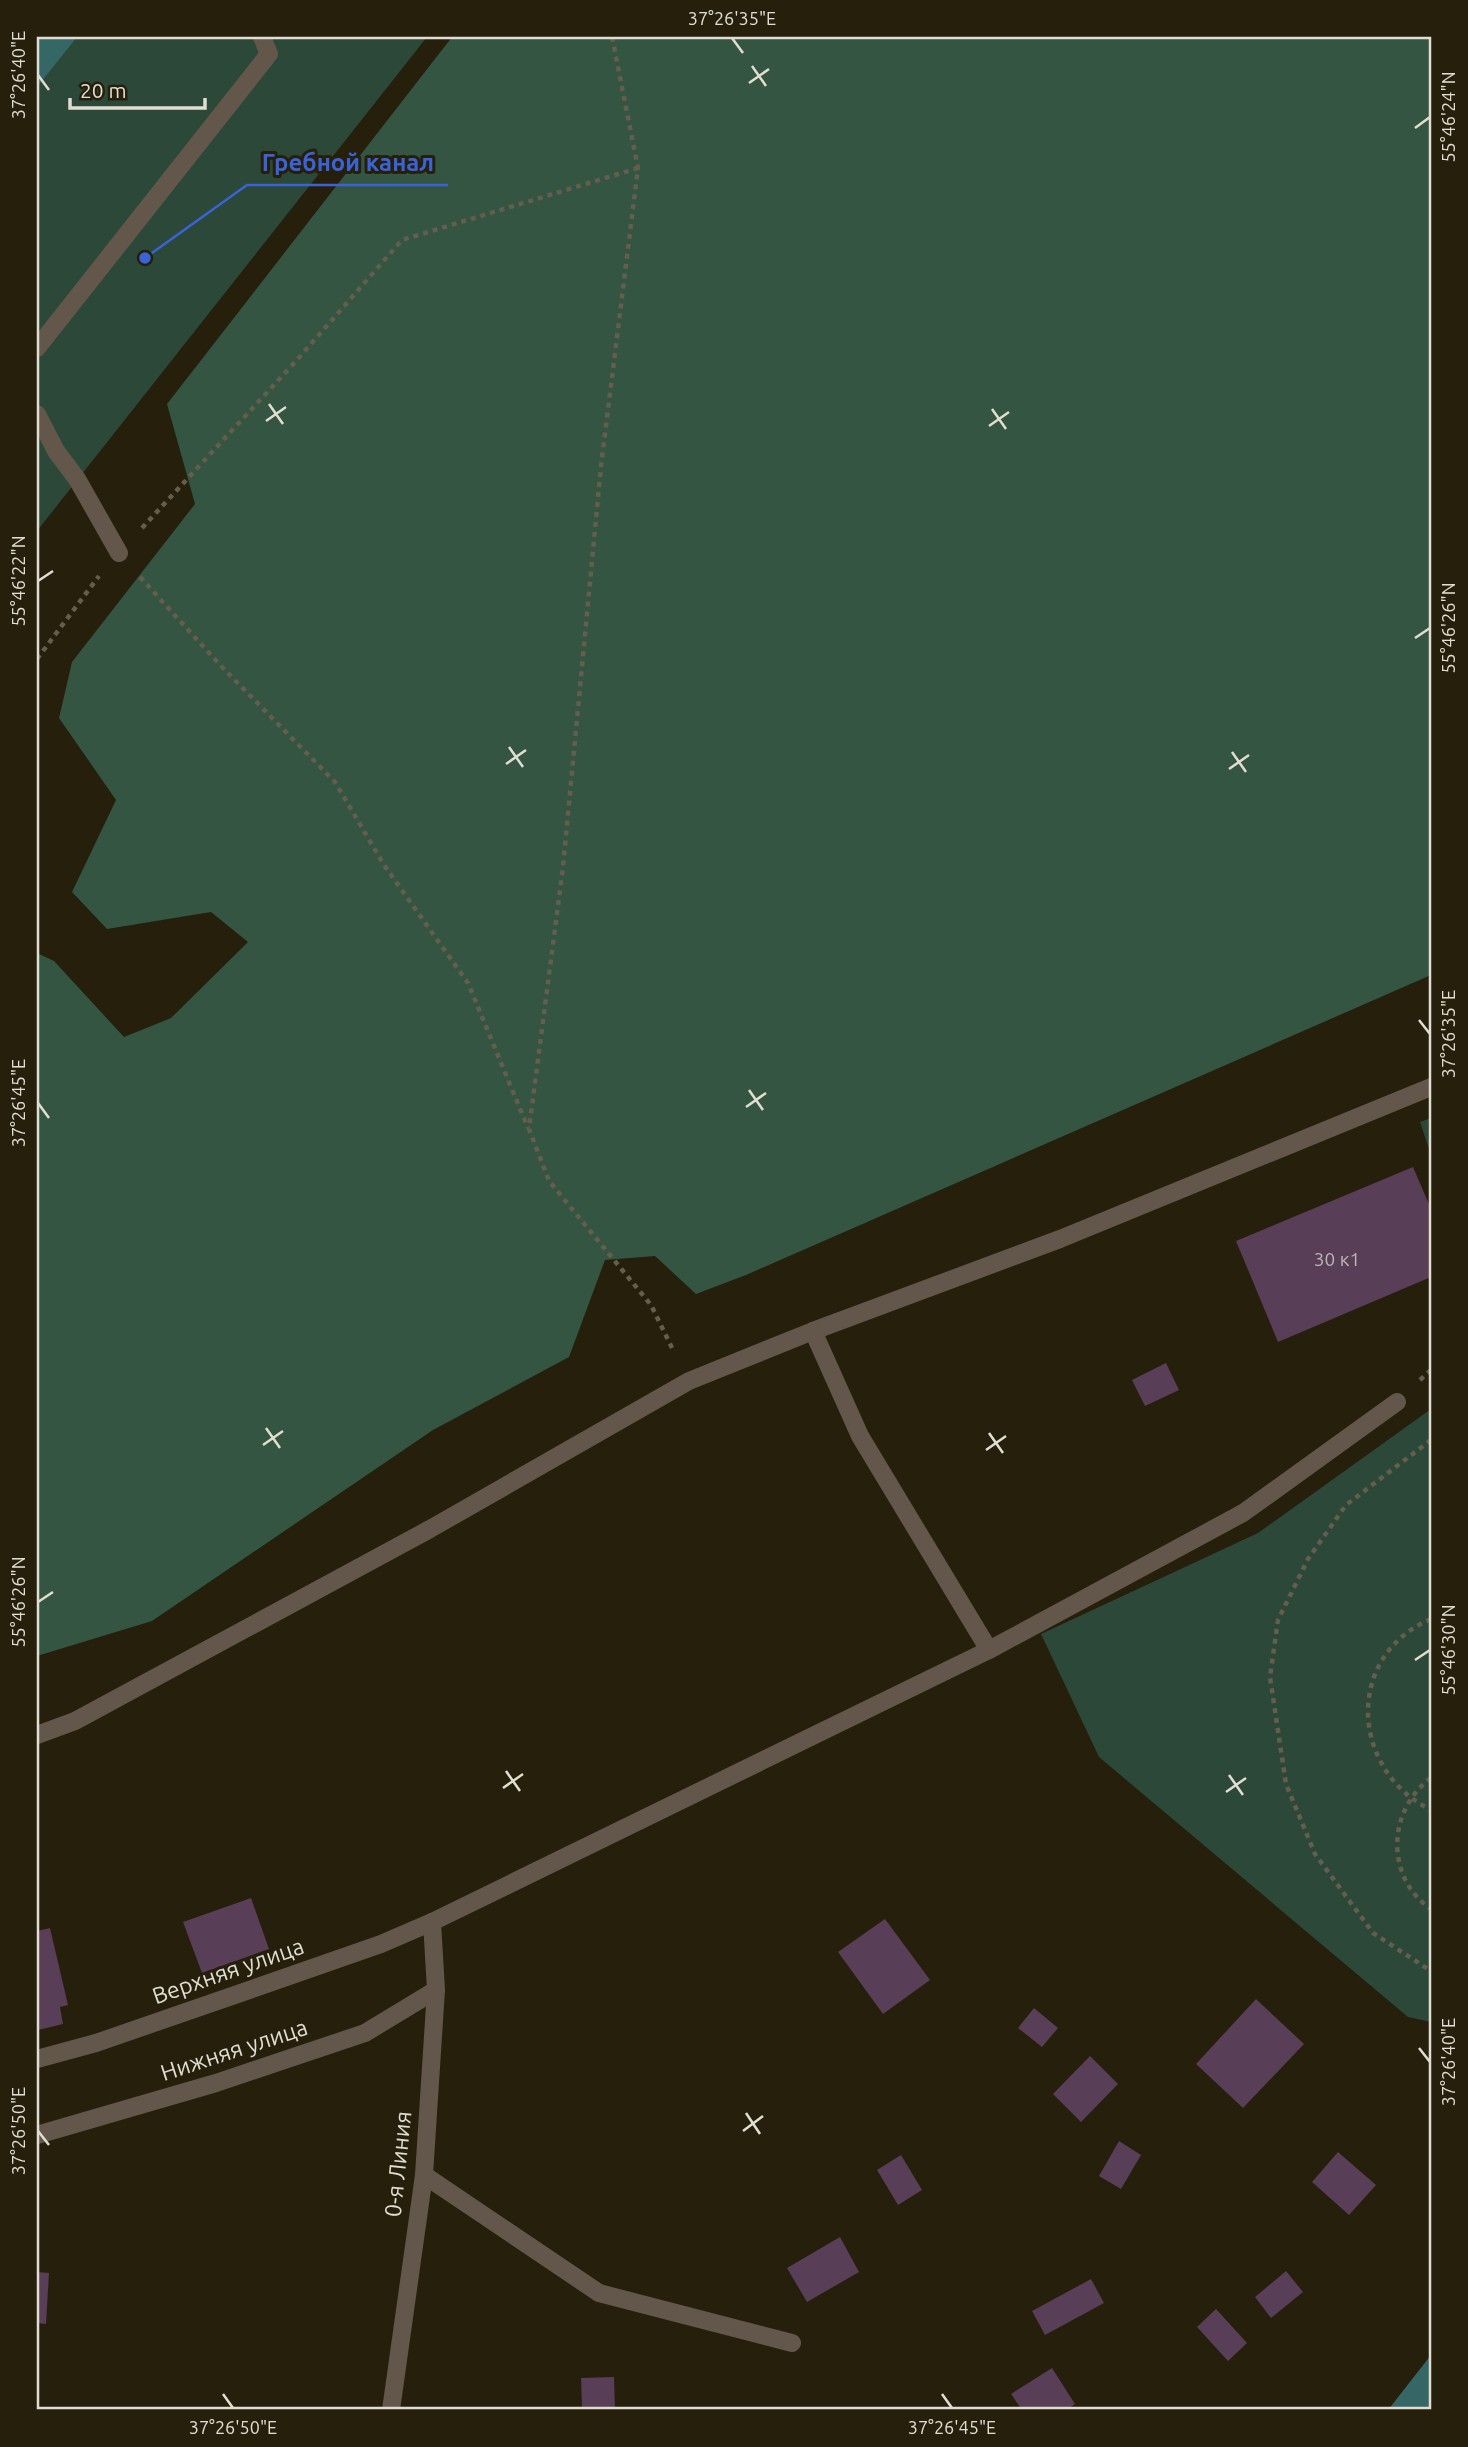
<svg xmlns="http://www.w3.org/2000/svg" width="1468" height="2447" font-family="Ubuntu,sans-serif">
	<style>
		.green { fill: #2c4838 }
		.forest { fill: #335542 }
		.water { fill: #366767 }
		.building { fill: #583e56 }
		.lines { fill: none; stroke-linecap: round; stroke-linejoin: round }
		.path { stroke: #635e4d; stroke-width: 4.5; stroke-dasharray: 5 5; stroke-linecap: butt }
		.minor { stroke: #63564b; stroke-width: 18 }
		.ticks { fill: none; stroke: #e1ddd1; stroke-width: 2.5 }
		.labels { text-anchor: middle; stroke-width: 6; stroke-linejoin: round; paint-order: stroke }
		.number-label { font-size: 19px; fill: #bfb5b2 }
		.street-label { font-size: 23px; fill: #e1ddd1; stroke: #251f0c }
		.leader { fill: none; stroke: #3a63d7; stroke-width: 2.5 }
		.callout-dot { fill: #3a63d7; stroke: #251f0c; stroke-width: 2.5 }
		.callout-label { font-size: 24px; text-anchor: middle; font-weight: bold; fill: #3a63d7; stroke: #251f0c; stroke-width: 6; stroke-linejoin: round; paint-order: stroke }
		.neatline { fill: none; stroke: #e1ddd1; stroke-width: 2.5 }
		.ticks-label { font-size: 18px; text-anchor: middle; fill: #e1ddd1 }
	</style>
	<rect width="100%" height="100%" fill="#251f0c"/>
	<g class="green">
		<path d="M37 37H427L37 531Z"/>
		<path d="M1431 1118V1117V1155L1420 1122Z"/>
		<path d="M1431 1409V2022L1408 2017 1099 1757 1041 1634 1258 1533Z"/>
	</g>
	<path class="forest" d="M452 37H1431V975L746 1275 696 1294 655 1256 605 1260 569 1357 433 1430 152 1621 37 1656V953L54 961 124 1037 171 1018 248 942 211 912 107 929 72 892 116 800 59 718 72 662 195 504 167 404Z"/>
	<g class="water">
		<path d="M37 37H77L37 87Z"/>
		<path d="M1431 2355V2410H1388Z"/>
	</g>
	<g class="building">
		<path d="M1413 1167 1431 1209V1277L1278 1342 1236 1241Z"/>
		<path d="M1166 1363 1179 1390 1145 1406 1132 1380Z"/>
		<path d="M251 1898 269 1949 202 1973 183 1922Z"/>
		<path d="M885 1919 930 1980 883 2014 838 1952Z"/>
		<path d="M50 1928 68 2005 60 2007 63 2024 38 2030 37 1931Z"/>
		<path d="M1256 1999 1304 2044 1243 2108 1196 2064Z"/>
		<path d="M1034 2008 1058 2028 1042 2047 1018 2028Z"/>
		<path d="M1090 2056 1118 2084 1081 2122 1053 2094Z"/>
		<path d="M1119 2141 1141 2155 1121 2189 1099 2176Z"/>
		<path d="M1338 2152 1376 2185 1349 2215 1312 2182Z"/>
		<path d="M901 2155 922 2190 898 2205 877 2170Z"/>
		<path d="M840 2237 859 2272 807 2302 787 2268Z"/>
		<path d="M1286 2271 1303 2292 1271 2318 1255 2297Z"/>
		<path d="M37 2272 49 2273 46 2324 37 2323Z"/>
		<path d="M1091 2279 1104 2303 1045 2335 1032 2311Z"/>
		<path d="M1216 2309 1247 2343 1228 2361 1197 2327Z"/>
		<path d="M1052 2368 1075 2404 1066 2410H1022L1011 2394Z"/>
		<path d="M614 2377 615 2410H582L581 2378Z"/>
	</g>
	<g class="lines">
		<g class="path">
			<path d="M612 37 638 168 601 466 563 867 529 1129 549 1181 651 1305 674 1352"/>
			<path d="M142 528 296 361 402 240 638 168"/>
			<path d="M140 577 221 666 335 782 384 865 468 983 528 1128"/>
			<path d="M37 659 99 576"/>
			<path d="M1420 1380 1431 1370"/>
			<path d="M1431 1440 1346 1505 1308 1559 1278 1620 1270 1677 1286 1784 1315 1854 1373 1933 1431 1971"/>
			<path d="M1431 1619C1344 1656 1350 1770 1431 1810"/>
			<path d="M1431 1778C1387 1810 1385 1878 1431 1909"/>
		</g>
		<g class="minor">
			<path d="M37 348 269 54 262 37"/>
			<path d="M37 414 56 451 77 479 119 553"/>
			<path d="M989 1650 1243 1513 1397 1402"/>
			<path d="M37 1735 75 1721 430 1529 689 1381 813 1331 1060 1239 1431 1087"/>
			<path d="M37 2059 96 2043 255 1988 381 1944 432 1922 989 1650 860 1436 813 1331"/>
			<path d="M37 2135 216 2083 365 2033 436 1990"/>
			<path d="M424 2175 599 2293 792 2343"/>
			<path d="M391 2410 424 2175 436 1990 432 1922"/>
		</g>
	</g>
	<path class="ticks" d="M732 38 743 53M752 66 766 86M38 75 49 90M749 83 769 69M1415 128 1430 117M269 404 283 424M992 409 1006 429M266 421 286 407M989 426 1009 412M38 581 53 571M1415 638 1430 628M509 747 523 767M1232 752 1246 772M506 764 526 750M1229 769 1249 755M1419 1020 1430 1034M749 1090 763 1110M38 1103 49 1118M746 1107 766 1093M266 1428 280 1448M989 1433 1003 1453M263 1445 283 1431M986 1450 1006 1436M38 1602 53 1592M1415 1660 1430 1650M506 1771 520 1791M1229 1775 1243 1795M503 1788 523 1774M1226 1792 1246 1778M1419 2048 1430 2062M746 2113 760 2134M38 2131 49 2145M743 2131 763 2116M223 2394 233 2408M942 2394 952 2408"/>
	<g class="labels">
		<g class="number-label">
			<text x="1337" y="1266">30 к1</text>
		</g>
		<g class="street-label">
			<text transform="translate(228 1971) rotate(-19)" y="8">Верхняя улица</text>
			<text transform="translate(234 2050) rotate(-18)" y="8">Нижняя улица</text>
			<text transform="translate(398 2164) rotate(-84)" y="8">0-я Линия</text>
		</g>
	</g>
	<path class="leader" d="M145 258L247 185H448"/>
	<circle class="callout-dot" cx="145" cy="258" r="7"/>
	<g class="callout-label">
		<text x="348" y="171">Гребной канал</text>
	</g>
	<rect width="1468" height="2447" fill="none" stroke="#251f0c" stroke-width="77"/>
	<path d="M70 98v10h135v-10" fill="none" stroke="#e1ddd1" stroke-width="3.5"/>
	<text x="80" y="98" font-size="21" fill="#e1ddd1" stroke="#251f0c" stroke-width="5" paint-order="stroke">20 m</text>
	<rect x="38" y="38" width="1392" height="2370" class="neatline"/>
	<g class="ticks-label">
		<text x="732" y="25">37°26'35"E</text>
		<text transform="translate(19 75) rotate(-90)" y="6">37°26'40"E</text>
		<text transform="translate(1449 117) rotate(-90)" y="6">55°46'24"N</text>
		<text transform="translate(19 581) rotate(-90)" y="6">55°46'22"N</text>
		<text transform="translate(1449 628) rotate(-90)" y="6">55°46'26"N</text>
		<text transform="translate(1449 1034) rotate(-90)" y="6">37°26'35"E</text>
		<text transform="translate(19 1103) rotate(-90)" y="6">37°26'45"E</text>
		<text transform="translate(19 1602) rotate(-90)" y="6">55°46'26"N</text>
		<text transform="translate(1449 1650) rotate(-90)" y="6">55°46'30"N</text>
		<text transform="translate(1449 2062) rotate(-90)" y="6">37°26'40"E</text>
		<text transform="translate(19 2131) rotate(-90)" y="6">37°26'50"E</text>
		<text x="233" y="2434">37°26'50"E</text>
		<text x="952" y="2434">37°26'45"E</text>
	</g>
</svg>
